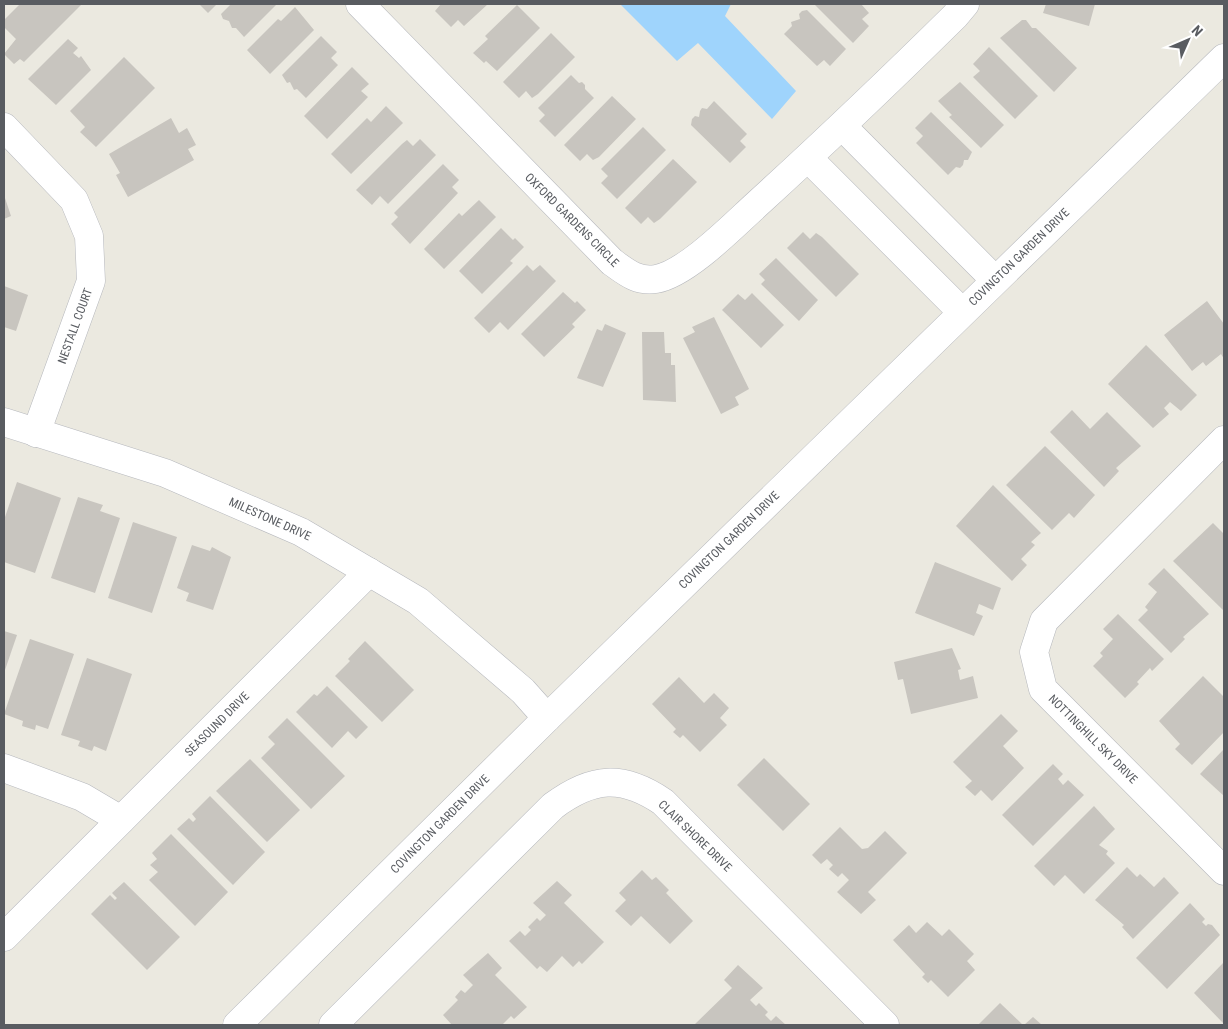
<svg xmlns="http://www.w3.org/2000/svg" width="1228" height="1029" font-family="'Roboto Condensed',sans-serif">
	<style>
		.water { fill: #9fd4fc }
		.building { fill: #c8c5bf }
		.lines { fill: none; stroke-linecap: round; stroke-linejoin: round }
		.minor-casing { stroke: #b6b8bd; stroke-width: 29 }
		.minor { stroke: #fff; stroke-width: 28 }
		.labels { text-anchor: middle; stroke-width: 4.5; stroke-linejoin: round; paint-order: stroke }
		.street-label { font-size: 12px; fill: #595c61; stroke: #fff }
	</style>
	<rect width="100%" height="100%" fill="#ebe9e0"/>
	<path class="water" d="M620 4H731L725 16 796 91 772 119 698 43 677 61Z"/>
	<g class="building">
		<path d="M20 4H82L24 62 20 59 14 64 4 54 16 39 4 27V20Z"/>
		<path d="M199 4H217L208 13Z"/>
		<path d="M231 4H277L244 37 236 28H232L229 21 223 19 221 14Z"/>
		<path d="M441 4H488L464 26 458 20 451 27 435 11Z"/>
		<path d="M814 4H861L869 13 862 19 869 26 853 43Z"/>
		<path d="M1046 4H1095L1089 26 1043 13Z"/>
		<path d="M517 5 540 28 497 71 486 61 484 63 473 53 488 39 485 36Z"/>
		<path d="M295 7 314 30 270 74 247 50 278 19 281 21Z"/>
		<path d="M807 10 846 49 830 66 824 60 817 66 784 34 792 26 791 22 800 19 799 14 802 11Z"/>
		<path d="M1022 20H1026L1032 28H1036L1077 68 1054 92 1000 38Z"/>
		<path d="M551 33 575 57 538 94 532 98 526 91 519 98 503 82Z"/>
		<path d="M321 36 337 52 331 58 338 65 306 98 297 89 294 90 290 82 287 83 282 75Z"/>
		<path d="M68 39 78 48 73 53 79 58 81 56 91 70 56 105 28 79Z"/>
		<path d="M989 47 1038 96 1015 119 973 77 980 71 973 64Z"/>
		<path d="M124 57 155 88 96 147 80 132 85 127 70 111Z"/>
		<path d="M352 67 369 84 361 91 368 97 327 139 304 116Z"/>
		<path d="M571 75 579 83 582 82 585 85V89L594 98 555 137 539 121 545 115 538 108Z"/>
		<path d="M960 82 1004 125 981 148 949 117 952 115 938 101Z"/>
		<path d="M612 96 636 119 599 157 593 160 587 154 580 161 564 145Z"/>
		<path d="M714 101 747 134 740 141 746 147 730 163 691 125 692 119 695 116 699 117 700 111 702 108 707 109Z"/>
		<path d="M386 106 403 123 351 174 331 154 367 118 371 122Z"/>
		<path d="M931 112 972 152 968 160H964L963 165 960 168 956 167 948 175 916 143 923 136 915 128Z"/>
		<path d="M171 118 179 133 187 128 196 145 188 149 194 160 128 197 116 175 120 173 109 154Z"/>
		<path d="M643 127 666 150 617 199 601 183 608 176 601 169Z"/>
		<path d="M420 139 436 155 388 204 380 196 372 205 356 190 402 144 407 140 413 146Z"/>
		<path d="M673 159 697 182 660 219 654 223 648 217 641 224 625 208Z"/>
		<path d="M443 164 459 180 452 187 458 193 410 244 391 224 398 217 394 213Z"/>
		<path d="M4 195 11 216 4 219Z"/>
		<path d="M479 200 496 217 444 269 424 249 459 213 462 216Z"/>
		<path d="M501 228 513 240 515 238 524 247 510 261 513 263 482 294 459 271Z"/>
		<path d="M803 232 810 239 816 233 822 237 859 274 836 297 787 248Z"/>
		<path d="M776 258 818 300 799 321 761 284 765 280 759 274Z"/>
		<path d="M527 265 533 271 540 265 556 281 508 330 500 322 489 333 474 318Z"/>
		<path d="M4 286 28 295 16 331 4 327Z"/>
		<path d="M563 292 575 303 577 301 586 310 572 324 575 327 544 357 521 334Z"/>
		<path d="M752 293 784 325 761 348 722 310 738 294 745 300Z"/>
		<path d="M1207 301 1224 324V359L1221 354 1206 366 1203 362 1192 371 1164 335Z"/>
		<path d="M714 317 749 389 735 397 739 405 721 414 683 338 695 332 692 327Z"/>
		<path d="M605 324 626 333 603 387 577 378 597 329 602 331Z"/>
		<path d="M642 332H664L665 353H671V365H675L676 402 643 400Z"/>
		<path d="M1146 345 1197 395 1181 411 1170 402 1164 408 1169 414 1153 428 1108 384Z"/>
		<path d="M1072 410 1090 429 1107 412 1141 446 1116 468 1119 471 1104 487 1050 432Z"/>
		<path d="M1045 446 1095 495 1074 518 1069 513 1052 530 1006 485Z"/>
		<path d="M17 482 61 498 35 573 4 562V520Z"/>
		<path d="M993 485 1041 533 1031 542 1035 545 1021 559 1027 565 1012 581 956 526Z"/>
		<path d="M78 497 103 505 100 511 120 518 95 593 51 578Z"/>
		<path d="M133 522 177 537 152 613 108 598Z"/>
		<path d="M1213 523 1224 534V611L1173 561Z"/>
		<path d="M192 545 210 551 212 547 231 557 213 610 186 601 189 593 177 588Z"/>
		<path d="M935 562 1001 588 993 610 979 604 976 613 983 616 974 636 915 613Z"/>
		<path d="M1164 568 1209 614 1183 637 1185 639 1171 653 1138 620 1148 610 1145 607 1157 592 1148 584Z"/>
		<path d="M1118 614 1164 659 1152 671 1150 668 1137 682 1139 684 1125 698 1093 666 1103 656 1100 653 1113 639 1103 629Z"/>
		<path d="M4 631 17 635 4 673Z"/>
		<path d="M30 639 74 654 48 729 36 725 35 730 22 726 23 721 4 714Z"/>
		<path d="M365 641 414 690 382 722 335 676 350 661 348 659Z"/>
		<path d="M952 648 961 669 958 670 960 680 973 676 978 698 911 714 903 679 898 680 894 662Z"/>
		<path d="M87 658 132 674 106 751 94 746 92 751 78 746 80 741 61 735Z"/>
		<path d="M1203 676 1224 697V732L1192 765 1175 749 1180 744 1159 721Z"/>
		<path d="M679 677 704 703 714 693 729 708 720 718 727 725 700 752 683 735 680 738 673 732 676 729 652 704Z"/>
		<path d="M327 686 368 727 356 739 348 731 332 748 296 712 314 694 317 696Z"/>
		<path d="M1001 714 1018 731 1003 746 1024 768 992 801 981 790 975 796 965 787 972 781 953 762Z"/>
		<path d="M287 718 345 776 311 809 261 758 275 744 268 737Z"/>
		<path d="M1224 749V796L1200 774Z"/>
		<path d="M764 758 810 804 783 831 737 785Z"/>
		<path d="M250 759 300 810 267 842 216 791Z"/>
		<path d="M1053 764 1063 774 1058 779 1063 785 1068 780 1084 795 1033 846 1002 815Z"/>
		<path d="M210 796 265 852 233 885 177 829 189 818 193 822 196 819 192 814Z"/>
		<path d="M1094 806 1115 829 1099 845 1108 851 1106 854 1115 863 1084 894 1065 875 1054 886 1034 866Z"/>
		<path d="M840 827 862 849 868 848 885 831 907 853 868 892 876 900 861 914 837 892 849 880 842 873 838 877 829 869 833 865 827 859 821 864 812 855Z"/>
		<path d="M171 834 228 892 195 926 149 880 158 872 150 865 157 859 152 853Z"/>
		<path d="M1127 867 1137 877 1140 874 1154 887 1164 877 1179 893 1133 939 1122 927 1124 925 1095 900Z"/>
		<path d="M642 870 652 880 656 877 669 890 666 893 693 921 670 944 641 916 631 926 615 911 626 900 619 893Z"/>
		<path d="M557 881 572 895 564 903 604 942 582 964 579 961 573 967 562 956 547 972 540 966 537 969 509 941 520 931 525 936 531 930 528 927 537 918 540 921 546 915 533 903Z"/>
		<path d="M124 882 180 937 147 970 91 914 110 895 115 900 117 898 112 893Z"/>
		<path d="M1190 903 1205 919 1202 922 1206 926 1208 924 1212 925 1220 935 1167 989 1136 958Z"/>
		<path d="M927 922 942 936 949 929 974 954 967 961 975 970 948 997 931 980 928 983 922 977 925 974 893 940 909 925 916 933Z"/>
		<path d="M488 953 502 968 495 975 527 1007 514 1019 511 1016 502 1025H452L443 1015 458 1000 455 997 461 990 465 993 473 985 463 975Z"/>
		<path d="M1224 962V1024L1194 993Z"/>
		<path d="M738 965 763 988 750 1000 756 1006 759 1003 768 1012 765 1015 771 1021 776 1016 786 1025H694L732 988 724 980Z"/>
		<path d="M1000 1003 1023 1025H978Z"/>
		<path d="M1033 1017 1042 1025H1024Z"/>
	</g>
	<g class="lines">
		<defs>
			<g id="minor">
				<path d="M360 4 612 262C626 272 637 282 656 279 686 274 733 226 756 205 824 143 890 80 955 16L965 4"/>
				<path d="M842 126 995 280"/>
				<path d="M4 127 74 200 89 236 91 281 36 433"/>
				<path d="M808 158 962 312"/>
				<path d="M4 422 165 473 301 532 418 601 523 691 547 718"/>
				<path d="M1224 440 1044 621 1034 652 1043 689 1224 871"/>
				<path d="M4 768 82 797 121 820"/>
				<path d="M4 937 369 572"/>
				<path d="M237 1025 547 718 1224 58"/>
				<path d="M333 1025 553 806C592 777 622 774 663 802L885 1025"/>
			</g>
		</defs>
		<use href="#minor" class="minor-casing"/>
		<use href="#minor" class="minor"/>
	</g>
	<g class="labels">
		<g class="street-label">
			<text transform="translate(572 220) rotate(45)" y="4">OXFORD GARDENS CIRCLE</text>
			<text transform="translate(1019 257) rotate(-44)" y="4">COVINGTON GARDEN DRIVE</text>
			<text transform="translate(75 326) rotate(-70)" y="4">NESTALL COURT</text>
			<text transform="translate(270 519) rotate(24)" y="4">MILESTONE DRIVE</text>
			<text transform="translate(729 540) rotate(-44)" y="4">COVINGTON GARDEN DRIVE</text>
			<text transform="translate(217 724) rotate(-45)" y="4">SEASOUND DRIVE</text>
			<text transform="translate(1093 739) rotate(45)" y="4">NOTTINGHILL SKY DRIVE</text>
			<text transform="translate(440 824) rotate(-45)" y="4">COVINGTON GARDEN DRIVE</text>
			<text transform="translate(695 836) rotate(44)" y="4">CLAIR SHORE DRIVE</text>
		</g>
	</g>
	<rect width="1228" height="1029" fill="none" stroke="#595c61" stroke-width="10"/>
	<g transform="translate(1188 40) rotate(45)" stroke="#ffffff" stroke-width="4" paint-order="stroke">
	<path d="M0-4L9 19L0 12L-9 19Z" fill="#595c61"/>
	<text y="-8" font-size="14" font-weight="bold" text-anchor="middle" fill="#595c61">N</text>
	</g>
</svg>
